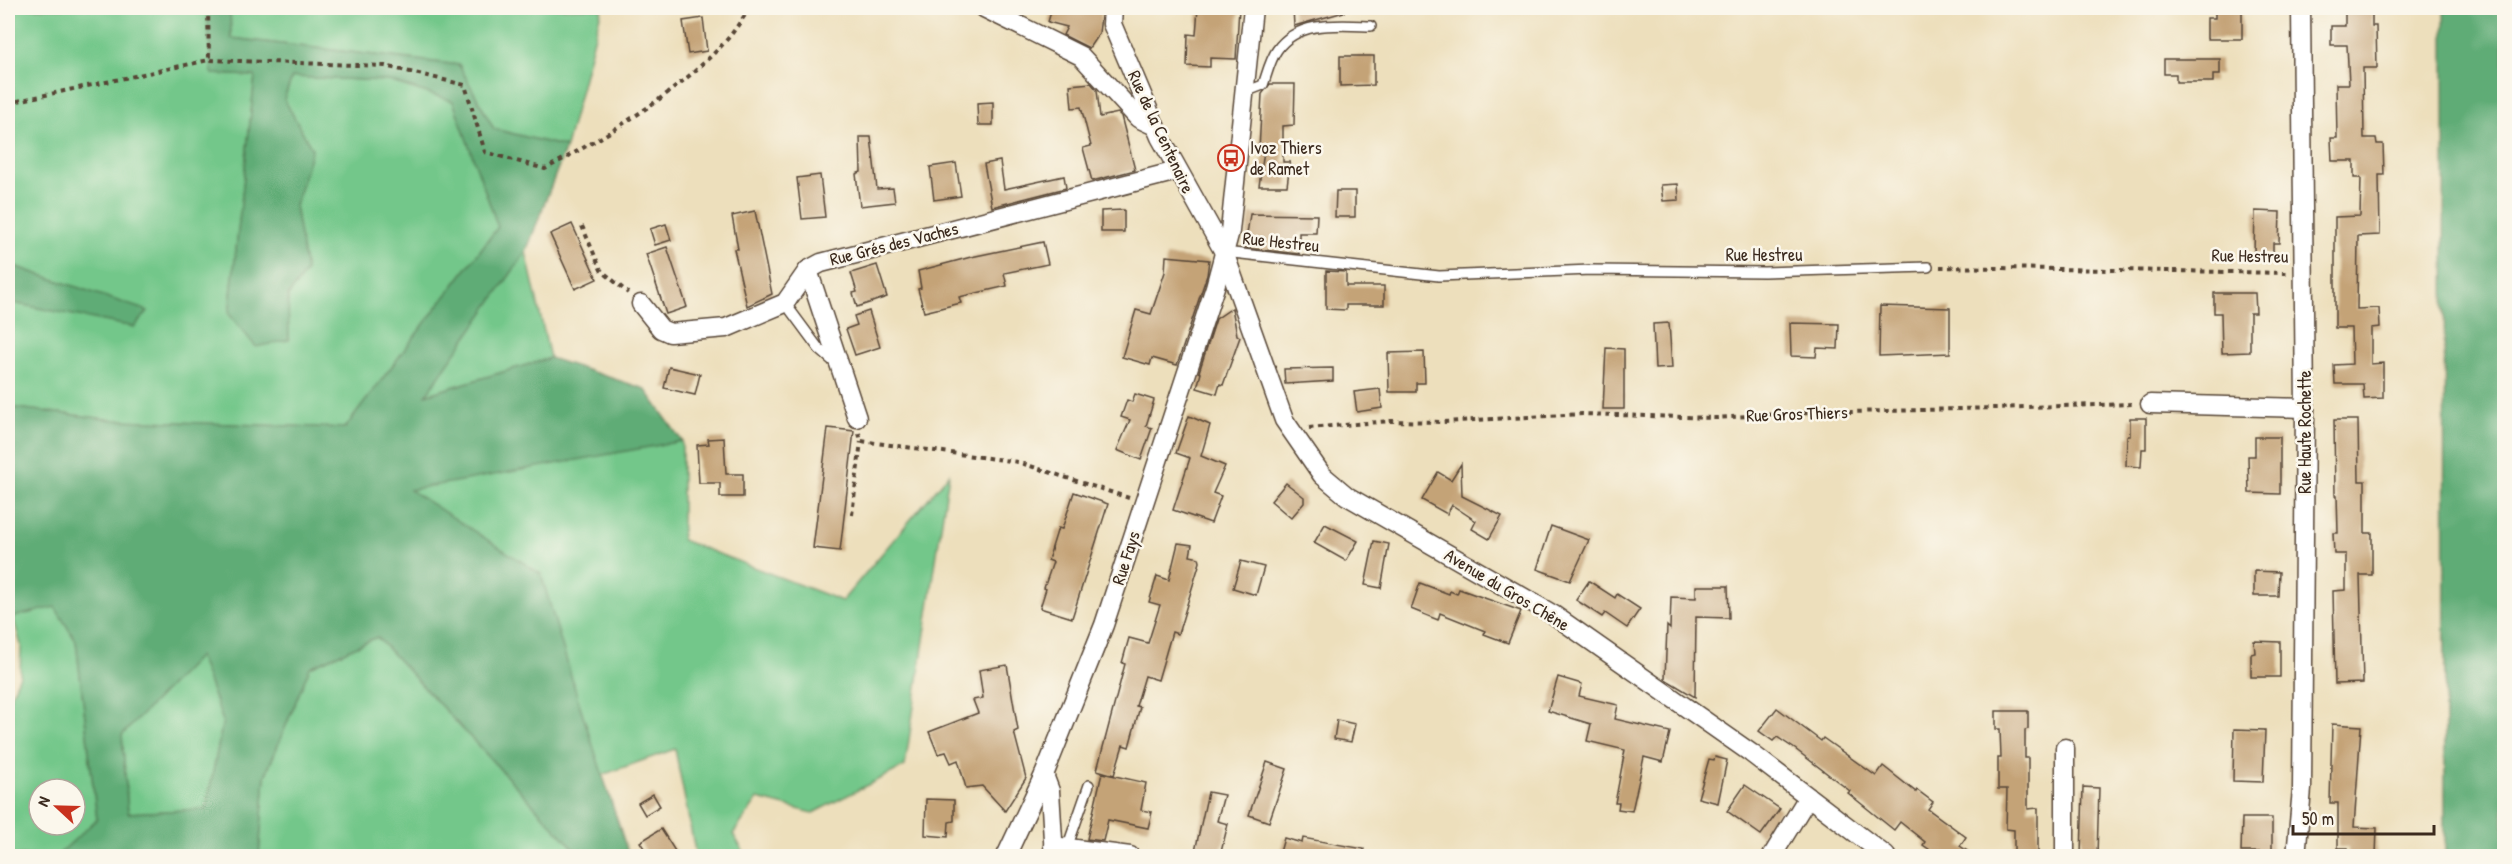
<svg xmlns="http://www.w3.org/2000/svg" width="2512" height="864" font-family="'Patrick Hand',sans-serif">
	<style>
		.green { fill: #73c78a; stroke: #577854; stroke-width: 1.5; fill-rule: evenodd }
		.forest { fill: #5eac76; stroke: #4c6b4a; stroke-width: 1.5; fill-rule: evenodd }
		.building { fill: #c4a377 }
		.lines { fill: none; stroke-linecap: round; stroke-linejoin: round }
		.lane-casing { stroke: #564536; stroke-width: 12 }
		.street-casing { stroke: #564536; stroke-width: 21 }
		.path { stroke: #564536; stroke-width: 4; stroke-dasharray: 4.5 4.5; stroke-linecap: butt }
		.lane { stroke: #fff; stroke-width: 9 }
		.street { stroke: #fff; stroke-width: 18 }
		.labels { text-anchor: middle; stroke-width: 5; stroke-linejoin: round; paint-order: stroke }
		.street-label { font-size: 18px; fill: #3b2a1e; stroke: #fbf7ec }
		.poi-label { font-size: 18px; fill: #3b2a1e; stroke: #fbf7ec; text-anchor: start }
	</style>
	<rect width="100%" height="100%" fill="#fbf7ec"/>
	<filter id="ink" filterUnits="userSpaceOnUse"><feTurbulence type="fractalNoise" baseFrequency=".0167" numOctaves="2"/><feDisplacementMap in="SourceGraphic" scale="12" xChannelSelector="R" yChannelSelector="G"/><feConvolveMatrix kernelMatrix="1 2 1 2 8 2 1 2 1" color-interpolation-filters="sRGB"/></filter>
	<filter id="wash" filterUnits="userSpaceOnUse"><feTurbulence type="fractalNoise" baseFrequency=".008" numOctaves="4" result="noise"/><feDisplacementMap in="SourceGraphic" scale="24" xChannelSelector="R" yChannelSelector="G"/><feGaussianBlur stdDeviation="1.35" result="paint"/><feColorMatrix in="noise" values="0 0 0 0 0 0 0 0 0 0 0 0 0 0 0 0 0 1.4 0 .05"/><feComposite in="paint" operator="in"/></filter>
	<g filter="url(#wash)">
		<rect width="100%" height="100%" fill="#eddfbc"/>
		<g class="green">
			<path d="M8 8H207L212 74 255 76 229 314 289 340 287 296 306 271 295 206 312 149 284 99 292 77 389 81 453 101 498 227 345 428 115 420 8 407V302L134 327 147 311 8 264Z"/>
			<path d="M230 8H602L566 147 494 129 459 65 231 38Z"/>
			<path d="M526 252 550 358 425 395Z"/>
			<path d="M682 441V540L842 601 949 474 905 766 813 813 758 799 733 834 746 856H696L675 749 602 775 580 706 409 489Z"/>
			<path d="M55 606 76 641 97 820 57 856H8V703L20 675 21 645 13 617ZM39 789H75V825H39Z"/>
			<path d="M377 637 581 856H259L265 777 310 667Z"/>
			<path d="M199 656 223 721 206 809 128 813 122 735Z"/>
		</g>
		<g class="forest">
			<path d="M207 8H230L231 38 459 65 494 129 566 147 526 252 426 395 550 358 645 389 682 441 410 490 541 574 580 706 629 856H581L377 637 310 667 265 776 259 856H57L97 819 76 641 55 607 13 617 8 614V481L13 478 8 462V407L115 420 345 428 498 227 453 101 389 81 292 77 284 99 312 149 295 206 306 271 288 296 289 340 256 347 229 314 255 76 212 74ZM199 656 223 721 206 809 128 813 122 735Z"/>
			<path d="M2444 8H2504V856H2445Z"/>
			<path d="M8 264 148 311 134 327 8 302Z"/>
		</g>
		<g id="blocks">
			<g class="building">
				<path d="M1052 8H1102L1099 33 1089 48 1063 35 1067 27 1048 22Z"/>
				<path d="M1198 8H1239L1236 59 1210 58V67L1187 66 1188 34 1196 35Z"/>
				<path d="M1293 8H1343L1344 12 1294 26Z"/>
				<path d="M2215 8H2242V39H2207V18H2215Z"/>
				<path d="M2345 8H2372V26H2376L2377 68H2363L2364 138H2376L2377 144H2383L2384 175H2379L2380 235 2358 236 2357 309 2379 308 2380 327 2371 328V364L2383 363V398L2364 399 2363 384H2335L2334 365 2352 364 2351 328H2335V217L2360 216 2361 178H2354V161H2332L2331 138H2337L2336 84H2349L2347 45H2331V26H2345Z"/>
				<path d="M703 18 707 51 688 54 683 21Z"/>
				<path d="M1340 56H1374V85L1340 86Z"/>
				<path d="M2164 59H2220V75H2213V82H2176V74H2164Z"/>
				<path d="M1091 83 1097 90 1100 117 1118 113 1121 116 1135 170 1092 181 1083 148 1091 146 1081 107 1072 108 1070 85Z"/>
				<path d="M1270 84H1295L1294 125 1283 126V162H1290L1287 186H1259L1264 151 1259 150 1262 94Z"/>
				<path d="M993 102V125H978L977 103Z"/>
				<path d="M860 137H871L877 189 893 188 895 202 860 206 856 174 861 172Z"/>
				<path d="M1000 161 1004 189 1064 176 1066 188 992 207 984 164Z"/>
				<path d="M956 163 961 196 934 200 930 167Z"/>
				<path d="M820 175 825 217 802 219 797 178Z"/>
				<path d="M1678 184 1679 200 1663 201 1661 185Z"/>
				<path d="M1336 191H1355V217H1335Z"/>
				<path d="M1124 210V232H1101V211Z"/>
				<path d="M755 211 772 294 747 306 734 249H738L732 216Z"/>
				<path d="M2255 211 2280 212 2279 243H2273V254H2254Z"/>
				<path d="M1250 214 1317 215 1316 233H1299V254L1245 248Z"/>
				<path d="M572 224 597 279 575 289 550 234Z"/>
				<path d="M666 224 671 240 655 245 650 229Z"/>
				<path d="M1043 242 1048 264 1004 273 1007 286 959 297 961 303 924 312 918 289 921 288 918 271 971 257Z"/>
				<path d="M667 247 687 307 666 314 646 254Z"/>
				<path d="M1166 256 1209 260 1207 275 1177 365 1152 358 1150 365 1122 357 1136 310 1151 314 1165 272Z"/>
				<path d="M877 265 887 297 857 307 853 293 857 292 851 273Z"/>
				<path d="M1326 271 1346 272V286H1384V305H1346V310L1326 309Z"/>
				<path d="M2214 293H2255L2256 313H2250V352L2222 353 2221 313H2214Z"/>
				<path d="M1880 306 1950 308V353L1879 356Z"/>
				<path d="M1232 308 1237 335 1240 337 1223 385 1220 384 1217 394 1197 388 1201 373 1199 372 1216 319Z"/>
				<path d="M869 311 880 347 855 355 846 329 857 325 854 316Z"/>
				<path d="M1669 323 1672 368 1655 369 1653 324Z"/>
				<path d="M1790 323 1839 324 1838 349 1817 348 1816 357 1791 356Z"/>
				<path d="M1606 348 1624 349V409H1603Z"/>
				<path d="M1424 352 1425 383H1416V392H1389L1388 353Z"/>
				<path d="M669 367 700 374 695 395 664 388Z"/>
				<path d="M1333 368V381L1285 384 1284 369Z"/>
				<path d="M1380 389 1382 408 1357 412 1354 392Z"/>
				<path d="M1135 394 1154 400 1146 426 1152 428 1141 460 1117 450 1130 420 1121 417 1127 400 1132 402Z"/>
				<path d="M1189 416 1210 425 1201 456 1225 466 1213 493 1221 496 1211 523 1173 510 1190 458 1176 453Z"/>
				<path d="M2130 418H2146V449H2142L2141 467 2126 466 2127 436H2130Z"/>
				<path d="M2334 420H2358L2359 481H2365V533H2372V575H2360L2363 683 2335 684 2333 591 2346 590V554H2334L2333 533H2338L2337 495H2335Z"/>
				<path d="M828 428 854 431 840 551 813 548Z"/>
				<path d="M2255 437H2280V494L2249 493 2248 456H2255Z"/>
				<path d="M724 438 726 474H743V497H720V483H699L697 445 709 444 708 439Z"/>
				<path d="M1461 464 1462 496 1502 516 1489 539 1472 529 1476 521 1452 505 1447 514 1422 500 1438 472 1451 480Z"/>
				<path d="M1286 483 1304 497V503L1291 518 1271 501Z"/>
				<path d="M1074 492 1108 504 1072 618 1040 608 1046 589 1044 588 1053 562 1048 560 1058 528 1062 529Z"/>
				<path d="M1325 524 1358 541 1346 561 1314 543Z"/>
				<path d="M1551 526 1589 540 1570 581 1537 569Z"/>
				<path d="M1374 541 1389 544 1381 588 1365 585Z"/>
				<path d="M1178 543 1192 545 1190 556 1199 558 1200 562 1178 634 1172 632 1158 680 1145 676 1136 706 1140 707 1129 747 1123 745 1114 775 1097 770 1125 664 1122 663 1129 638 1148 643 1160 605 1149 602 1157 576 1169 580Z"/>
				<path d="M1241 561 1264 567 1256 595 1233 588Z"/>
				<path d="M2254 571 2279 572 2278 596H2254Z"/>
				<path d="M1589 581 1615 598 1617 594 1640 609 1627 628 1605 613 1602 617 1576 600Z"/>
				<path d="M1420 583 1449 594 1450 591 1457 594 1459 589 1521 611 1508 643 1484 634 1485 631 1440 613 1438 620 1411 609Z"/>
				<path d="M1696 586H1728L1729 618 1696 617 1695 697 1665 679 1667 626 1670 629 1671 597 1696 598Z"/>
				<path d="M2254 641 2280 642V677H2251V654L2255 653Z"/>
				<path d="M1007 665 1018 730 1014 732 1026 778 1005 811 982 786 966 788 958 760 951 763 946 752 938 754 929 732 978 713 973 700 983 698 979 670Z"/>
				<path d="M1558 677 1582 684 1579 696 1618 705 1615 719 1670 732 1663 762 1644 757 1632 811 1618 809 1619 803H1615L1625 750 1587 741 1591 724 1548 711Z"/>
				<path d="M1777 708 1821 741 1823 738 1876 776 1883 766 1916 792 1917 790 1933 802 1928 809 1966 837 1960 846 1975 856H1939L1923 845 1925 842 1900 822 1894 830 1848 793 1850 791 1795 749 1777 737 1773 741 1759 731Z"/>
				<path d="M1996 711H2028V729L2025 730V758H2028V809L2038 808V854H2014V830L2006 829 2007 789H1998V758H2001L2000 729H1996Z"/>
				<path d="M1337 720 1355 724 1351 742 1334 739Z"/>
				<path d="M2332 724 2361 726 2354 827 2377 828 2376 856H2348V848H2338V803H2330Z"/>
				<path d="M2234 729 2265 730 2263 782 2233 781Z"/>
				<path d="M1715 757 1727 760 1718 803 1698 798 1709 759 1714 760Z"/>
				<path d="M1267 762 1287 769 1269 822 1249 815Z"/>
				<path d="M1102 773 1146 783 1141 810 1152 812 1148 828 1108 820 1103 841 1087 839Z"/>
				<path d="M1745 785 1780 809 1761 835 1727 811Z"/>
				<path d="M2083 787 2099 788 2097 856H2081Z"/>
				<path d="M1208 792 1224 795 1217 821 1228 824 1220 856H1194Z"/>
				<path d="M653 794 660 806 645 815 638 803Z"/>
				<path d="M926 799 954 800V821L949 822 948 837 925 835Z"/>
				<path d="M2242 818H2272V852H2241Z"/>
				<path d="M661 829 675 851 666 856H649L640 842Z"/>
				<path d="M1284 838 1302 843 1303 838 1364 849 1363 856H1279Z"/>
			</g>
		</g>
	</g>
	<g filter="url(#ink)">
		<use href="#blocks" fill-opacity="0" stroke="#564536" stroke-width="1.5"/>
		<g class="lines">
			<defs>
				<g id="lane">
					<path d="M1245 92 1263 85C1267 74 1270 60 1277 50 1298 20 1339 25 1371 26"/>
					<path d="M1224 252 1439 276 1591 270 1764 272 1928 267"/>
					<path d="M785 303 819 349 835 363"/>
					<path d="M1067 848 1089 785"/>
				</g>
				<g id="street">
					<path d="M984 8 1081 56 1138 118 1155 126"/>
					<path d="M1113 8 1112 24 1160 137 1224 252 1284 420 1322 475 1347 496 1554 615 1751 753 1886 856"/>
					<path d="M808 270 857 418"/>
					<path d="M641 304 661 329 670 333 726 328 785 303 808 270 821 263 1177 171"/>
					<path d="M2150 404 2305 408"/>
					<path d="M1044 775 1050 791 1054 856"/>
					<path d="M1053 846 1130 856"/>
					<path d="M1006 856 1044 775 1104 625 1215 287 1230 231 1253 8"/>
					<path d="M1772 856 1808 797"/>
					<path d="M2065 856V748"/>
					<path d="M2296 856 2302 789 2305 408 2301 8"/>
				</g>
			</defs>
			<use href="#lane" class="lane-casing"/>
			<use href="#street" class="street-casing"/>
			<g class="path">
				<path d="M208 8 209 60"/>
				<path d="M8 103 209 60 385 66 465 85 485 152 545 169C605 137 675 95 722 45 733 34 741 20 750 8"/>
				<path d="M582 226 601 270 628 293"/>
				<path d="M1940 267 2287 273"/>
				<path d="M1309 428 1390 421 1442 422 1582 414 1716 418 1780 414 2134 404"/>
				<path d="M859 433 861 441 1018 462 1129 498"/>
				<path d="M852 515 861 441"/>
			</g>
			<use href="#lane" class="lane"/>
			<use href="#street" class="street"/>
		</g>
	</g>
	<defs>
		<symbol id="bus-ring" viewBox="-11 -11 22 22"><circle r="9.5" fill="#fbf7ec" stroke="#c8321e" stroke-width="1.5"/><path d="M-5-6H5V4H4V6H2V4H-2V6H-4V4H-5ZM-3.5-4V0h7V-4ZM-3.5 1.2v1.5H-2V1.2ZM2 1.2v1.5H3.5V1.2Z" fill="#c8321e"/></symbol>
	</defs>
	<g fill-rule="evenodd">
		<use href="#bus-ring" x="1216" y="143" width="30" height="30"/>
	</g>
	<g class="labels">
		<g class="street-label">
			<text transform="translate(1161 132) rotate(65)" y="6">Rue de la Centenaire</text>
			<text transform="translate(1281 242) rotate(6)" y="6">Rue Hestreu</text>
			<text transform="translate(894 244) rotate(-14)" y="6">Rue Grés des Vaches</text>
			<text x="1764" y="261">Rue Hestreu</text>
			<text transform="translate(2250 256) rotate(1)" y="6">Rue Hestreu</text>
			<text transform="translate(1797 414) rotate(-2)" y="6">Rue Gros Thiers</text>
			<text transform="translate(2305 432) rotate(-90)" y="6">Rue Haute Rochette</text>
			<text transform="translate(1126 558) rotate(-72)" y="6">Rue Fays</text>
			<text transform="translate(1507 590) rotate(31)" y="6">Avenue du Gros Chêne</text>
		</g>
		<g class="poi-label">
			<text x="1250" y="154">Ivoz Thiers<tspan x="1250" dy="21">de Ramet</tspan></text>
		</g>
	</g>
	<rect width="2512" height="864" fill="none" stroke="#fbf7ec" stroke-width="30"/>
	<g transform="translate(57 807) rotate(292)"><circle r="28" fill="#fbf7ec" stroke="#aea59a" stroke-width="1.5"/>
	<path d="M0-4.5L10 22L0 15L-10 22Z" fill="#c8321e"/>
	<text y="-9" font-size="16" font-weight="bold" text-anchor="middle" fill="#3b2a1e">N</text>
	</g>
	<path d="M2293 825v9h141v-9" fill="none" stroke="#3b2a1e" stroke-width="3"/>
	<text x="2302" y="825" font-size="18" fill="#3b2a1e" stroke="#fbf7ec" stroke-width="4.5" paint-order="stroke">50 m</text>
</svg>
